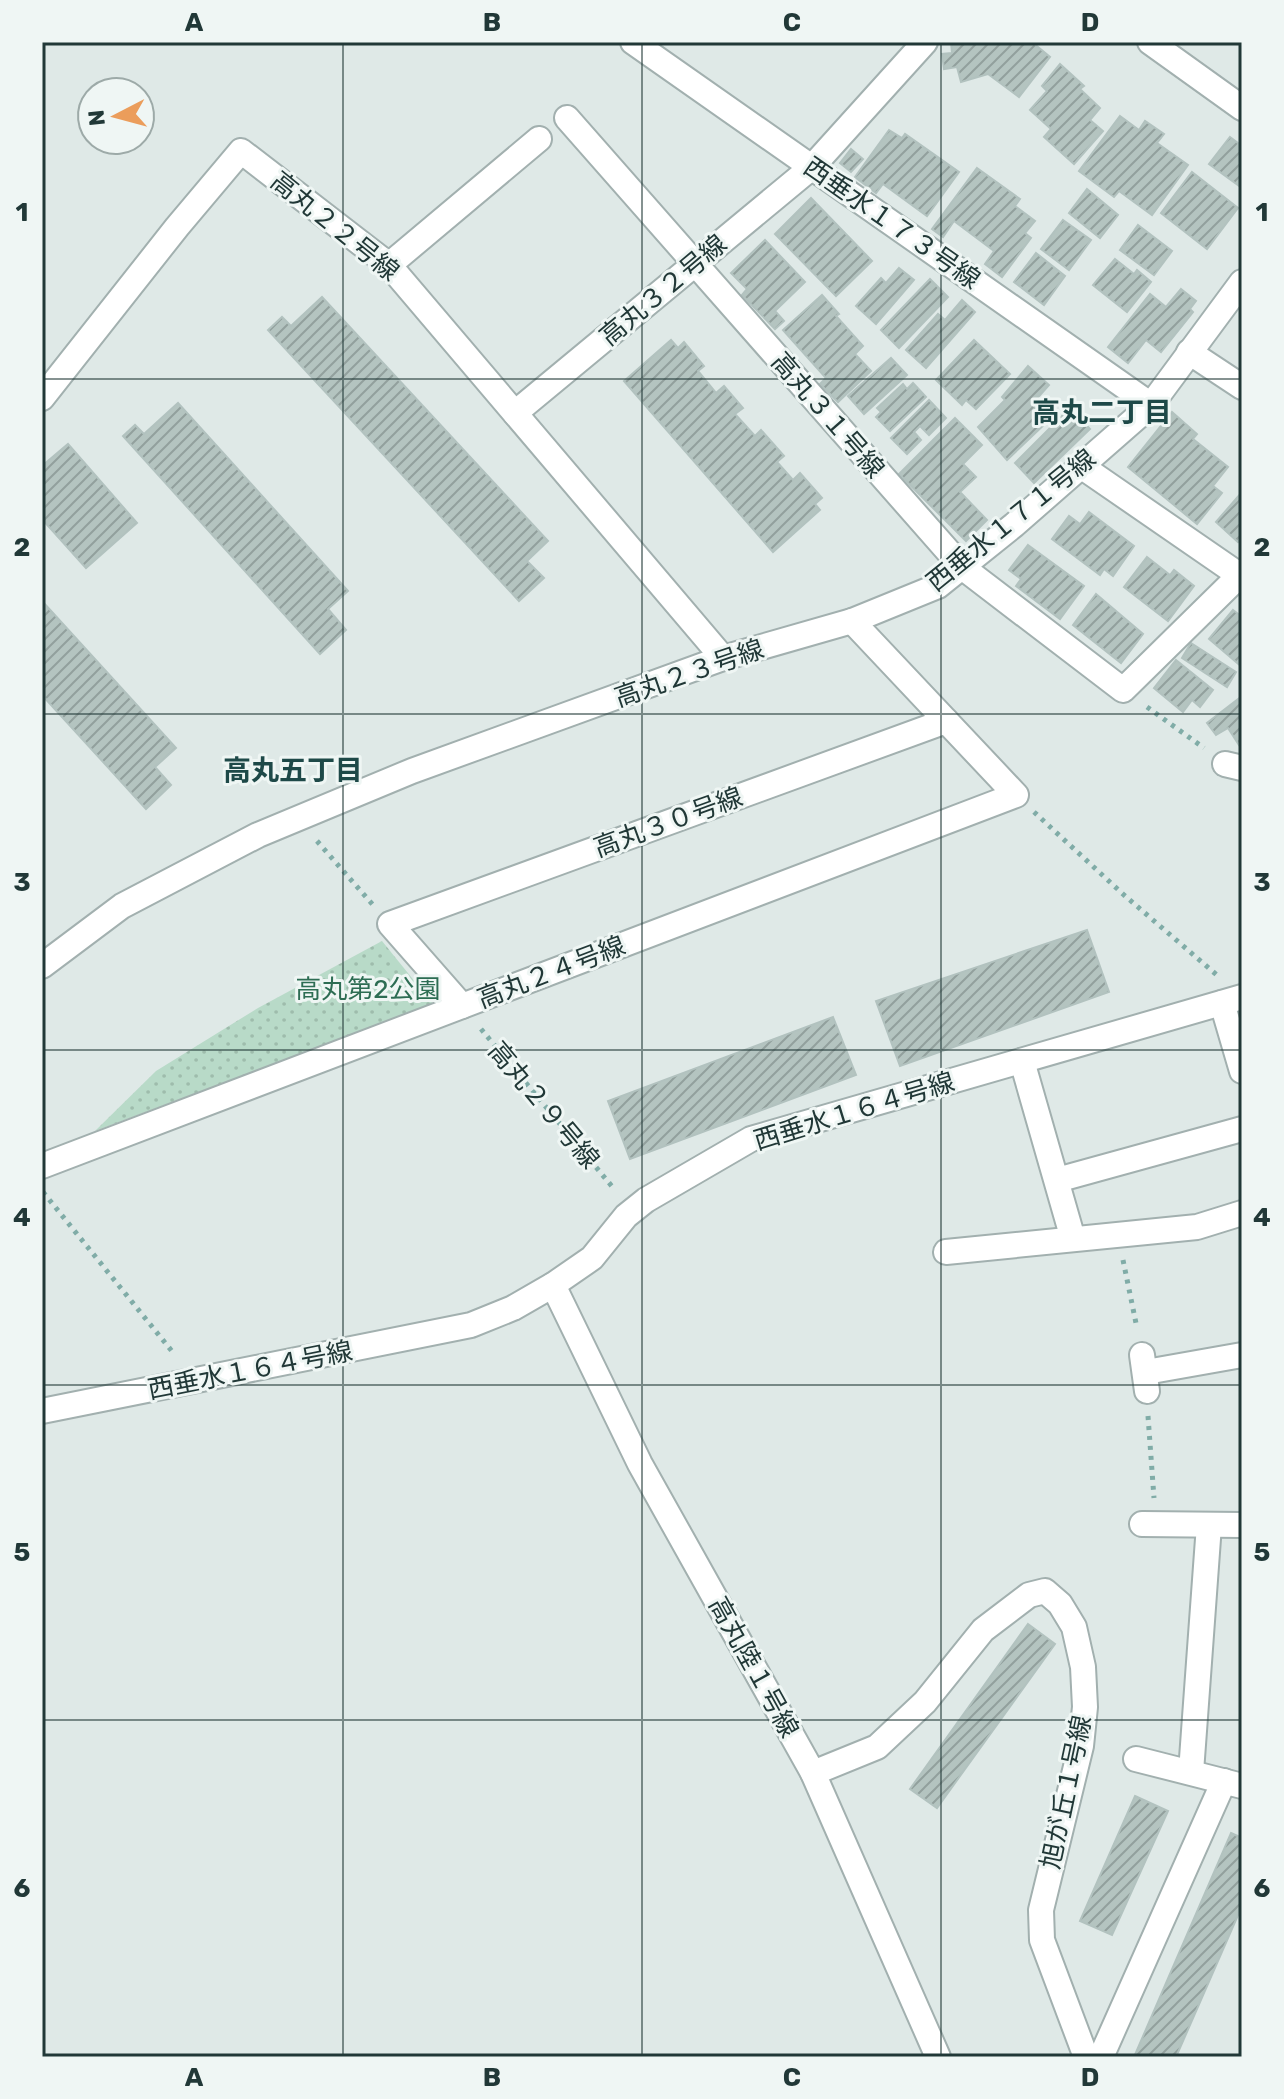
<svg xmlns="http://www.w3.org/2000/svg" width="1284" height="2099" font-family="Rubik,'Noto Sans JP',sans-serif">
	<style>
		.green { fill: url(#green-dots) }
		.building { fill: url(#building-hatch); stroke: #b2c2bf; stroke-width: 2 }
		.lines { fill: none; stroke-linecap: round; stroke-linejoin: round }
		.minor-casing { stroke: #a2b0af; stroke-width: 28 }
		.path { stroke: #80aca7; stroke-width: 5; stroke-dasharray: 4 6; stroke-linecap: butt }
		.minor { stroke: #fff; stroke-width: 24 }
		.grid { fill: none; stroke: #213837; stroke-width: 2; stroke-opacity: 0.55 }
		.labels { text-anchor: middle; stroke-width: 6; stroke-linejoin: round; paint-order: stroke }
		.street-label { font-size: 26px; fill: #213837; stroke: #eff6f4 }
		.park-label { font-size: 26px; fill: #2d6d53; stroke: #eff6f4 }
		.neighbourhood-label { font-size: 28px; font-weight: bold; fill: #1e4948; stroke: #eff6f4 }
		.neatline { fill: none; stroke: #213837; stroke-width: 3 }
		.grid-label { font-size: 26px; text-anchor: middle; font-weight: bold; fill: #213837 }
	</style>
	<defs>
		<pattern id="green-dots" width="8" height="8" patternUnits="userSpaceOnUse" patternTransform="scale(2)"><rect width="8" height="8" fill="#b8dac8"/><path d="M2 2h.1M6 6h.1" fill="none" stroke="#9ebcac" stroke-width="1.8" stroke-linecap="round"/></pattern>
		<pattern id="building-hatch" width="6" height="6" patternUnits="userSpaceOnUse" patternTransform="scale(2)"><rect width="6" height="6" fill="#b4c4c0"/><path d="M-1 1l2-2M0 6l6-6M5 7l2-2" fill="none" stroke="#92a09d"/></pattern>
	</defs>
	<rect width="100%" height="100%" fill="#dfe9e7"/>
	<path class="green" d="M382 941 433 1004 95 1131 156 1071 258 1008Z"/>
	<g class="building">
		<path d="M951 42H1032L1050 57 1019 97 988 74 961 82 957 67 944 69 942 54 952 53Z"/>
		<path d="M1060 64 1084 86 1080 89 1100 108 1090 120 1103 131 1074 164 1044 137 1051 129 1030 110 1047 91 1042 86Z"/>
		<path d="M1120 116 1139 130 1145 121 1164 134 1157 143 1188 165 1152 215 1119 191 1114 197 1079 171Z"/>
		<path d="M889 130 902 138 905 134 959 172 927 216 883 184 876 193 855 177Z"/>
		<path d="M1230 137 1242 146V188L1209 164Z"/>
		<path d="M851 149 863 159 851 172 840 163Z"/>
		<path d="M977 168 1020 199 1015 206 1035 221 1025 233 1031 238 1002 277 985 264 994 251 954 221 943 237 932 229Z"/>
		<path d="M1192 172 1238 208 1207 249 1161 213Z"/>
		<path d="M1087 189 1118 215 1100 238 1069 213Z"/>
		<path d="M811 198 872 261 836 296 775 234Z"/>
		<path d="M1063 220 1091 240 1069 270 1041 249Z"/>
		<path d="M1138 225 1172 251 1154 275 1120 250Z"/>
		<path d="M765 240 805 282 775 311 784 321 775 329 742 295 747 289 731 273Z"/>
		<path d="M1036 253 1065 276 1044 305 1014 282Z"/>
		<path d="M1115 259 1134 274 1137 270 1151 282 1127 312 1093 285Z"/>
		<path d="M899 268 914 280 876 324 856 306 881 278 886 283Z"/>
		<path d="M930 279 948 297 899 348 881 330Z"/>
		<path d="M1181 289 1196 301 1190 309 1193 312 1161 352 1146 340 1128 363 1108 347 1150 294 1166 307Z"/>
		<path d="M822 295 839 314 836 316 863 346 855 354 871 371 838 402 820 384 826 378 783 330Z"/>
		<path d="M322 297 548 541 527 561 544 578 519 601 268 330 282 317 291 326Z"/>
		<path d="M962 300 975 312 926 368 906 350 938 314 945 320Z"/>
		<path d="M671 340 678 348 684 342 704 366 698 371 716 393 724 386 743 408 735 414 755 436 761 430 784 456 777 462 793 480 800 473 822 498 815 504 820 510 773 552 624 381Z"/>
		<path d="M974 340 1010 374 976 409 966 400 962 405 936 380Z"/>
		<path d="M891 358 907 375 864 414 848 396Z"/>
		<path d="M1028 366 1049 385 1032 404 1048 421 1007 460 978 427 1005 400 1002 397Z"/>
		<path d="M913 383 926 397 890 431 876 417 881 412 877 408 903 384 907 389Z"/>
		<path d="M929 400 946 418 929 435 920 426 914 432 921 440 907 454 891 438Z"/>
		<path d="M178 403 348 591 328 609 346 630 320 654 123 436 135 425 144 434Z"/>
		<path d="M1070 408 1090 429 1034 483 1015 463Z"/>
		<path d="M1172 412 1197 434 1193 439 1228 467 1213 486 1222 493 1197 524 1128 467Z"/>
		<path d="M955 418 982 445 963 464 976 477 960 492 987 520 966 541 899 474Z"/>
		<path d="M68 444 137 523 86 568 42 519V466Z"/>
		<path d="M1242 492V538L1238 542 1216 522Z"/>
		<path d="M1089 512 1134 546 1113 576 1104 569 1100 575 1052 539 1069 516 1080 524Z"/>
		<path d="M1028 545 1084 586 1060 619 1016 586 1021 579 1009 570Z"/>
		<path d="M1147 557 1170 575 1174 570 1194 586 1168 621 1124 587Z"/>
		<path d="M1096 594 1143 634 1121 663 1073 625Z"/>
		<path d="M42 601 176 748 155 767 171 785 146 809 42 695Z"/>
		<path d="M1233 610 1242 617V667L1209 639Z"/>
		<path d="M1191 643 1236 672 1227 687 1182 658Z"/>
		<path d="M1176 660 1213 690 1200 707 1192 700 1183 712 1154 688Z"/>
		<path d="M1242 696V743L1239 745 1228 728 1216 735 1207 723Z"/>
		<path d="M1087 930 1109 992 900 1066 876 1001Z"/>
		<path d="M833 1017 856 1075 630 1159 608 1101Z"/>
		<path d="M1028 1624 1055 1644 937 1808 910 1789Z"/>
		<path d="M1135 1796 1168 1811 1112 1935 1080 1921Z"/>
		<path d="M1231 1833 1242 1838V1906L1176 2057H1134Z"/>
	</g>
	<g class="lines">
		<defs>
			<g id="minor">
				<path d="M633 42 1151 405"/>
				<path d="M1150 42 1242 108"/>
				<path d="M567 118 962 567 1123 690 1240 575"/>
				<path d="M389 265 539 139"/>
				<path d="M1189 352 1242 387"/>
				<path d="M42 398 177 227 241 151 389 265 723 658"/>
				<path d="M515 413 812 167 925 42"/>
				<path d="M1081 466 1242 577"/>
				<path d="M1225 764 1242 768"/>
				<path d="M42 966 122 906 258 835 412 771 723 658 852 621 938 586 1014 525 1151 405 1242 282"/>
				<path d="M1222 1003 1242 1071"/>
				<path d="M462 1006 390 924 946 721"/>
				<path d="M1022 1061 1073 1239"/>
				<path d="M42 1166 1016 795 852 621"/>
				<path d="M1057 1180 1242 1129"/>
				<path d="M946 1252 1197 1227 1242 1213"/>
				<path d="M553 1285 640 1464 813 1773 938 2057"/>
				<path d="M1142 1355 1147 1391"/>
				<path d="M1146 1372 1242 1355"/>
				<path d="M42 1411 471 1325 513 1308 553 1285 592 1258 626 1216 646 1200 751 1139 1242 997"/>
				<path d="M1142 1524 1242 1525"/>
				<path d="M1136 1759 1242 1786"/>
				<path d="M1191 1772 1209 1525"/>
				<path d="M813 1773 877 1747 925 1702 983 1630 1029 1595 1045 1591 1060 1604 1074 1627 1083 1667 1085 1707 1081 1746 1041 1910 1042 1940 1086 2057"/>
				<path d="M1101 2057 1224 1781"/>
			</g>
		</defs>
		<use href="#minor" class="minor-casing"/>
		<g class="path">
			<path d="M1147 707 1204 748"/>
			<path d="M1034 812 1124 895 1218 976"/>
			<path d="M317 841 373 905"/>
			<path d="M481 1029 615 1190"/>
			<path d="M43 1192 175 1355"/>
			<path d="M1123 1260 1137 1328"/>
			<path d="M1148 1416 1154 1498"/>
		</g>
		<use href="#minor" class="minor"/>
	</g>
	<path class="grid" d="M343 42V2057M642 42V2057M941 42V2057M42 379H1242M42 714H1242M42 1050H1242M42 1385H1242M42 1720H1242"/>
	<g class="labels">
		<g class="street-label">
			<text transform="translate(892 223) rotate(35)" y="9">西垂水１７３号線</text>
			<text transform="translate(335 226) rotate(39)" y="9">高丸２２号線</text>
			<text transform="translate(663 290) rotate(-40)" y="9">高丸３２号線</text>
			<text transform="translate(828 415) rotate(49)" y="9">高丸３１号線</text>
			<text transform="translate(1011 520) rotate(-39)" y="9">西垂水１７１号線</text>
			<text transform="translate(689 673) rotate(-19)" y="9">高丸２３号線</text>
			<text transform="translate(668 822) rotate(-20)" y="9">高丸３０号線</text>
			<text transform="translate(551 972) rotate(-21)" y="9">高丸２４号線</text>
			<text transform="translate(544 1105) rotate(50)" y="9">高丸２９号線</text>
			<text transform="translate(854 1111) rotate(-17)" y="9">西垂水１６４号線</text>
			<text transform="translate(250 1370) rotate(-11)" y="9">西垂水１６４号線</text>
			<text transform="translate(754 1667) rotate(61)" y="9">高丸陸１号線</text>
			<text transform="translate(1066 1792) rotate(-78)" y="9">旭が丘１号線</text>
		</g>
		<g class="park-label">
			<text x="368" y="998">高丸第2公園</text>
		</g>
		<g class="neighbourhood-label">
			<text x="1102" y="422">高丸二丁目</text>
			<text x="293" y="780">高丸五丁目</text>
		</g>
	</g>
	<rect width="1284" height="2099" fill="none" stroke="#eff6f4" stroke-width="88"/>
	<g transform="translate(116 116) rotate(264)"><circle r="38" fill="#eff6f4" stroke="#9daaa8" stroke-width="2"/>
	<path d="M0-6L14 30L0 20L-14 30Z" fill="#eb9d5b"/>
	<text y="-12" font-size="22" font-weight="bold" text-anchor="middle" fill="#213837">N</text>
	</g>
	<rect x="44" y="44" width="1196" height="2011" class="neatline"/>
	<g class="grid-label">
		<text x="194" y="31">A</text>
		<text x="492" y="31">B</text>
		<text x="792" y="31">C</text>
		<text x="1090" y="31">D</text>
		<text x="22" y="221">1</text>
		<text x="1262" y="221">1</text>
		<text x="22" y="556">2</text>
		<text x="1262" y="556">2</text>
		<text x="22" y="891">3</text>
		<text x="1262" y="891">3</text>
		<text x="22" y="1226">4</text>
		<text x="1262" y="1226">4</text>
		<text x="22" y="1561">5</text>
		<text x="1262" y="1561">5</text>
		<text x="22" y="1897">6</text>
		<text x="1262" y="1897">6</text>
		<text x="194" y="2086">A</text>
		<text x="492" y="2086">B</text>
		<text x="792" y="2086">C</text>
		<text x="1090" y="2086">D</text>
	</g>
</svg>
